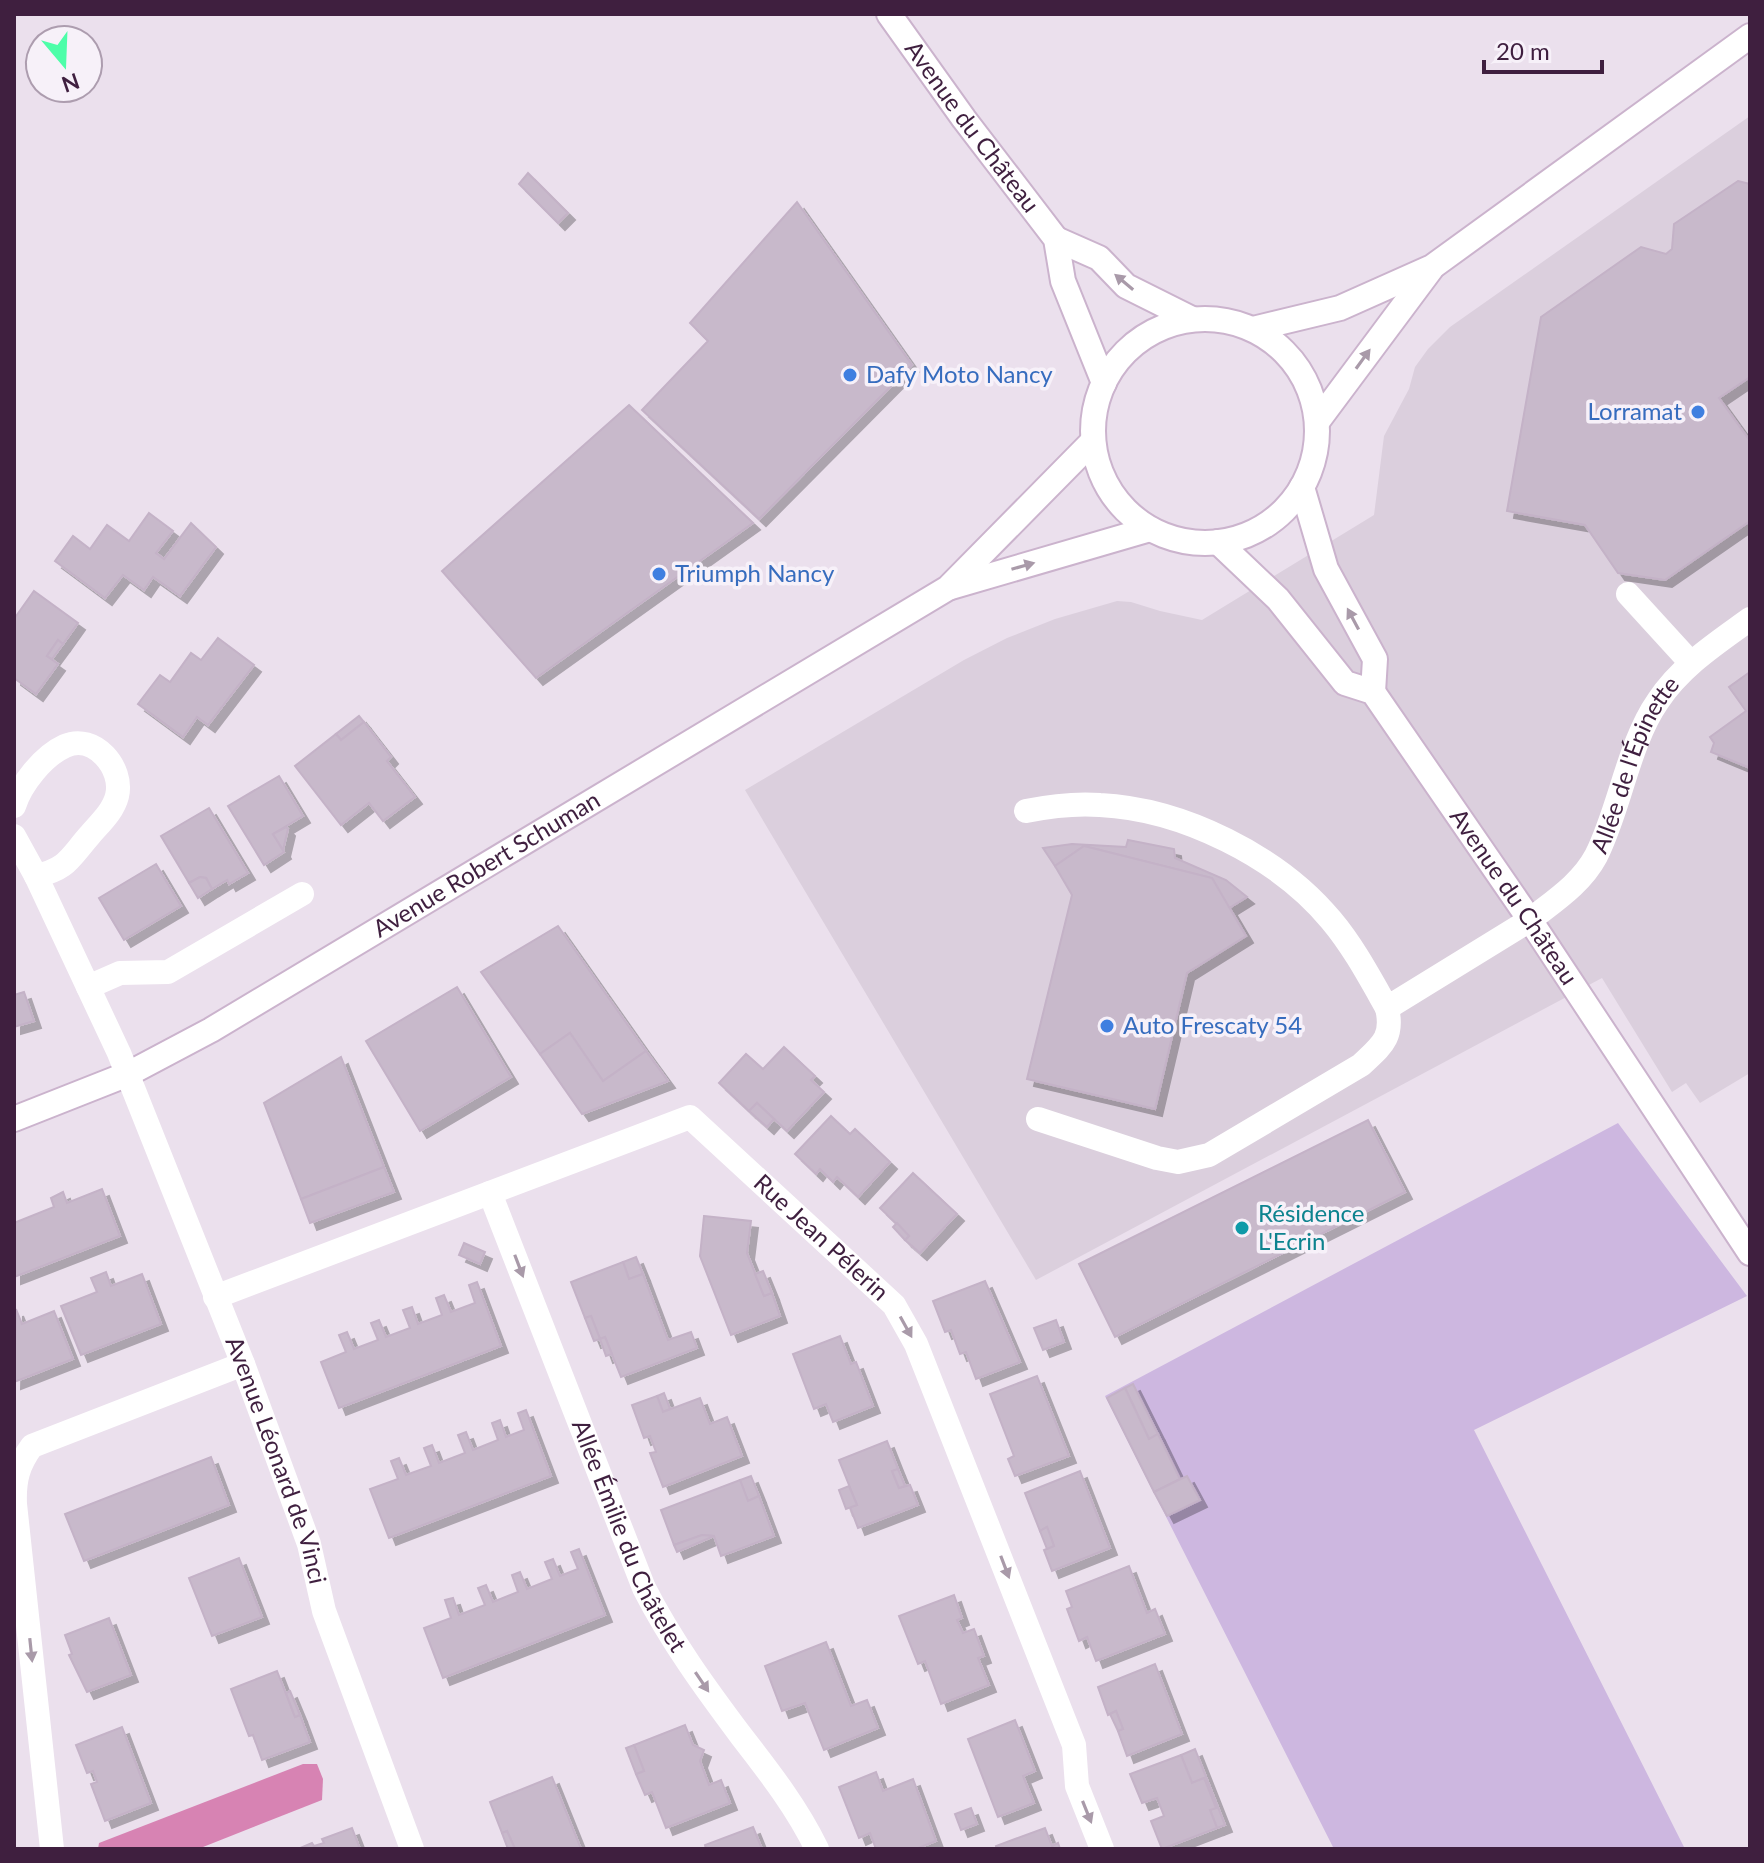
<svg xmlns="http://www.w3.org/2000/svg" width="1764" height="1863" font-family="Lato,sans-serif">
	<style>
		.built { fill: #dbcfdd }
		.green { fill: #cdb7e0 }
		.water { fill: #d783b3 }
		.building { fill: #c8b9cb; stroke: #c4b2c7; stroke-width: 2; filter: url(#shadow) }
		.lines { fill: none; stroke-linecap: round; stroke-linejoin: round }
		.secondary-casing { stroke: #cbb3cd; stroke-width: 28 }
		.lane { stroke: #fff; stroke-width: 24 }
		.street { stroke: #fff; stroke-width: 24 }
		.secondary { stroke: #fff; stroke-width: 24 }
		.oneway { fill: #a99aa9 }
		.shop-dot { fill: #3f7fe0; stroke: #f7f1f9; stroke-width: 3 }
		.culture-dot { fill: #0f9aa8; stroke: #f7f1f9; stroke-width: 3 }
		.labels { text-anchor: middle; stroke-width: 7; stroke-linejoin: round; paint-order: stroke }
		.street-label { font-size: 24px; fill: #3f1f3f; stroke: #f7f1f9 }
		.shop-label { font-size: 24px; fill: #366cbe; stroke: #f7f1f9; text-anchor: start }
		.culture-label { font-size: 24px; fill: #0d838f; stroke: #f7f1f9; text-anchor: start }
	</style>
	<defs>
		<filter id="shadow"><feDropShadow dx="7" dy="7" stdDeviation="0" flood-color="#0004"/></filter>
	</defs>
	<rect width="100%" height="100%" fill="#ebe0ed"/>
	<path class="built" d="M1750 116V1073L1700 1103 1686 1083 1672 1092 1602 978 1036 1280 745 790 964 660 1007 638 1055 619 1117 601 1131 602 1160 611 1202 620 1374 515 1384 436 1409 389 1415 367 1428 349 1450 327Z"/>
	<path class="green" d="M1618 1123 1747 1296 1474 1430 1685 1849H1334L1105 1396Z"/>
	<path class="water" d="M303 1764H317L323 1779 322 1800 198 1849H98L99 1843Z"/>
	<g class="building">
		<path d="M528 173 568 213 558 223 519 184Z"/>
		<path d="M1738 181 1750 184V377L1719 398 1750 441V521L1665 580 1618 573 1585 525 1507 511 1541 317 1641 247 1666 254 1672 249 1674 224Z"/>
		<path d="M797 202 912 365 759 519 642 410 708 341 690 323Z"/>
		<path d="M629 405 753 523 536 678 442 571Z"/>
		<path d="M149 513 173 531 156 553 164 559 191 523 216 547 180 596 153 577 144 590 123 575 105 598 55 561 73 536 90 549 107 525 129 541Z"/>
		<path d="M34 591 78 623 63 644 58 640 47 656 58 664 36 694 14 678V619Z"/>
		<path d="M218 638 254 665 208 725 197 717 183 737 138 704 160 675 170 682 191 653 201 660Z"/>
		<path d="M58 640 63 644 52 659 47 656Z"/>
		<path d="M1750 672V768L1711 752 1714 743 1710 737 1746 711 1729 687Z"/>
		<path d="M359 716 364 722 341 740 336 734Z"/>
		<path d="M364 722 391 757 387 761 415 797 383 821 369 803 341 825 295 766 336 734 341 740Z"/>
		<path d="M279 776 303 816 273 834 284 852 264 865 228 806Z"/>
		<path d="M209 808 248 873 229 884 227 880 212 889 206 878 200 877 189 883 161 836Z"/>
		<path d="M286 827 288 829 283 850 273 834Z"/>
		<path d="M1128 840 1174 849 1175 858 1226 880 1247 897 1229 908 1212 878 1084 846 1055 866 1043 848 1072 844 1126 847Z"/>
		<path d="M1084 846 1212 878 1246 936 1187 973 1155 1109 1027 1079 1072 895 1055 866Z"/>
		<path d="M156 864 181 906 124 940 99 898Z"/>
		<path d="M200 877 206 878 212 889 198 898 189 883Z"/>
		<path d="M558 926 646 1051 603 1081 570 1033 540 1054 481 972Z"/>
		<path d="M457 987 511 1077 420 1131 366 1041Z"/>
		<path d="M24 992 34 1021 14 1027V995Z"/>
		<path d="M570 1033 603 1081 646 1051 668 1081 582 1114 540 1054Z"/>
		<path d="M784 1047 815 1076 811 1080 824 1092 787 1131 757 1103 749 1111 719 1083 746 1054 763 1069Z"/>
		<path d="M341 1057 384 1167 301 1199 264 1103Z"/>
		<path d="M757 1103 774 1119 767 1127 749 1111Z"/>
		<path d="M831 1116 850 1134 855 1129 890 1162 858 1197 837 1177 833 1182 820 1169 816 1174 795 1154Z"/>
		<path d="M1368 1120 1405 1192 1115 1337 1079 1264Z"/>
		<path d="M384 1167 394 1192 310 1223 301 1199Z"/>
		<path d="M913 1173 957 1214 920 1253 905 1240 909 1236 880 1208Z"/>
		<path d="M102 1189 120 1236 14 1277V1223L54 1207 51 1198 63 1192 67 1203Z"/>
		<path d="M704 1216 751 1221 747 1253 764 1296 772 1293 780 1316 731 1335 700 1256Z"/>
		<path d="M897 1223 909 1236 905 1240 893 1227Z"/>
		<path d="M464 1243 485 1252 480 1264 459 1255Z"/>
		<path d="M636 1257 643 1274 629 1279 623 1262Z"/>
		<path d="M623 1262 629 1279 643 1274 668 1340 691 1332 697 1348 621 1377 605 1337 600 1339 591 1316 585 1318 571 1282Z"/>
		<path d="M763 1271 772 1293 764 1296 755 1274Z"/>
		<path d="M106 1272 111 1286 142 1274 161 1324 81 1355 61 1306 97 1292 91 1278Z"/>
		<path d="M985 1281 1020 1362 976 1379 966 1352 960 1354 951 1330 945 1332 933 1301Z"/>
		<path d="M477 1282 501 1346 339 1408 321 1362 346 1352 339 1335 347 1332 354 1349 378 1340 371 1323 379 1320 386 1337 410 1328 403 1310 412 1307 418 1324 442 1315 436 1298 444 1295 451 1312 475 1303 469 1285Z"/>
		<path d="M16 1309 22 1324 54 1311 73 1359 14 1382Z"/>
		<path d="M591 1316 600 1339 594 1341 585 1318Z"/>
		<path d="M1056 1320 1064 1342 1043 1350 1034 1328Z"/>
		<path d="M840 1336 851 1364 856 1362 873 1406 833 1422 826 1404 814 1409 793 1354Z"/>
		<path d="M605 1337 612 1354 606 1356 600 1339Z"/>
		<path d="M1037 1376 1069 1456 1015 1476 1008 1459 1014 1456 990 1394Z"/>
		<path d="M1133 1384 1158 1434 1149 1439 1125 1388Z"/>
		<path d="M1125 1388 1149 1439 1158 1434 1180 1479 1154 1492 1107 1398Z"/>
		<path d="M664 1393 670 1409 663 1412 657 1396Z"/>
		<path d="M657 1396 663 1412 700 1398 710 1424 727 1417 742 1456 663 1487 650 1453 656 1452 650 1436 644 1438 632 1405Z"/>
		<path d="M526 1410 551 1476 389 1538 370 1489 398 1479 391 1461 399 1458 406 1475 431 1466 424 1448 432 1445 439 1463 465 1453 458 1435 466 1432 473 1450 498 1440 492 1423 500 1420 506 1437 524 1430 518 1413Z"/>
		<path d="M887 1441 898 1469 892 1471 899 1488 910 1485 918 1505 858 1528 850 1507 857 1505 839 1460Z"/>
		<path d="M211 1457 229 1505 84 1561 65 1514Z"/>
		<path d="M898 1469 905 1486 899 1488 892 1471Z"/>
		<path d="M1080 1471 1110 1548 1052 1571 1044 1550 1054 1546 1047 1527 1040 1531 1025 1493Z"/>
		<path d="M751 1476 759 1496 748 1501 740 1480Z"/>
		<path d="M1187 1476 1200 1500 1167 1516 1154 1492Z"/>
		<path d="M740 1480 748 1501 759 1496 774 1536 721 1556 714 1536 702 1535 674 1545 661 1510Z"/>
		<path d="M849 1486 857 1505 846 1509 839 1490Z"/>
		<path d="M1047 1527 1054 1546 1047 1549 1040 1531Z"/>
		<path d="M702 1535 714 1536 677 1552 674 1545Z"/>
		<path d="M579 1549 605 1615 443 1678 424 1628 451 1618 445 1600 453 1598 459 1615 485 1605 478 1588 486 1585 493 1602 518 1592 512 1575 520 1572 527 1589 552 1579 545 1562 553 1559 560 1576 578 1569 571 1552Z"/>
		<path d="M239 1558 262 1617 212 1636 189 1578Z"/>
		<path d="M1129 1566 1147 1613 1155 1609 1165 1634 1096 1661 1087 1637 1079 1641 1067 1609 1072 1607 1066 1591Z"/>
		<path d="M954 1595 962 1618 957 1620 963 1633 974 1629 984 1656 978 1658 989 1685 941 1704 925 1661 918 1664 899 1616Z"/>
		<path d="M109 1618 131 1675 87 1692 69 1655 72 1654 65 1635Z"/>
		<path d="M826 1642 851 1706 867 1700 878 1728 824 1750 805 1703 782 1711 765 1666Z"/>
		<path d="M1155 1664 1182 1734 1127 1756 1118 1731 1123 1729 1116 1711 1108 1715 1098 1687Z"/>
		<path d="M277 1671 295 1717 300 1715 310 1742 262 1760 253 1735 249 1736 231 1689Z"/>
		<path d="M290 1691 300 1715 295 1717 286 1693Z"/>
		<path d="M1116 1711 1123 1729 1118 1731 1110 1714Z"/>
		<path d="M1015 1720 1035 1771 1023 1776 1034 1803 998 1817 968 1739Z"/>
		<path d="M685 1725 693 1745 704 1750 700 1761 709 1785 721 1780 730 1803 666 1828 652 1792 645 1795 636 1774 644 1771 634 1745Z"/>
		<path d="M122 1727 151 1803 105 1821 91 1784 97 1782 93 1771 87 1773 76 1745Z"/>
		<path d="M634 1745 644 1771 636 1774 626 1748Z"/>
		<path d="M1195 1749 1225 1825 1217 1828 1210 1810 1216 1808 1204 1778 1192 1783 1181 1755Z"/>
		<path d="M1181 1755 1192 1783 1204 1778 1216 1808 1210 1810 1217 1828 1162 1849 1151 1821 1164 1816 1157 1798 1142 1803 1130 1774Z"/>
		<path d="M876 1772 883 1791 913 1779 936 1841 916 1849H876L870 1833 859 1838 839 1787Z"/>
		<path d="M552 1777 581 1849H515L507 1831 502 1833 490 1802Z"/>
		<path d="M971 1808 977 1824 961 1830 955 1814Z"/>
		<path d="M753 1827 762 1849H706L705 1845Z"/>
		<path d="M352 1828 360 1849H298L312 1843 314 1846 324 1843 322 1839Z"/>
		<path d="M1045 1828 1052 1846 1058 1843 1060 1849H997L996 1846Z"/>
		<path d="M507 1831 515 1849H508L502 1833Z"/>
	</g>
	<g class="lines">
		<defs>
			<g id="secondary">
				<path id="s5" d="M889 14 964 119 1056 239 1063 281 1104 383"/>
				<path d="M1056 239 1099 258 1126 286 1192 319"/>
				<circle cx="1205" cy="431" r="112"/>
				<path d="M1253 329 1340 308 1432 267 1750 36"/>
				<path d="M1317 422 1431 269"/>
				<path d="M1302 487 1326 569 1375 659 1373 692"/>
				<path id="s6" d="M1218 542 1278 599 1345 683 1373 692 1530 920 1750 1253"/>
				<path d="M951 587 1150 529"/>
				<path id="s7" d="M14 1119 128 1074 211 1030 948 588 1093 441"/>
			</g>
		</defs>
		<use href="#secondary" class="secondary-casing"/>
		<g class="lane">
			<path d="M1628 594 1691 663"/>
			<path d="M1026 811C1051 806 1075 803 1100 805 1182 809 1278 856 1331 920 1353 946 1370 978 1387 1008L1530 920"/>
			<path d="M88 987 120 973 168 972 302 894"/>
			<path d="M1038 1119 1157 1158 1178 1162 1209 1155 1361 1065C1381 1046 1394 1038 1387 1008"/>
		</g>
		<g class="street">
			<path d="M14 806C21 784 43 756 65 746 94 733 124 768 117 796 113 812 99 824 89 836 69 859 67 869 36 876"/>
			<path id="s1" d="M14 836 36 876 119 1053 243 1364 309 1544 324 1611 412 1849"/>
			<path id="s2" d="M1530 920C1554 901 1581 884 1596 856 1620 809 1628 744 1658 701 1681 666 1717 643 1750 619"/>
			<path id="s3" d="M490 1193 644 1588C671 1641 706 1689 742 1737 770 1773 797 1808 817 1849"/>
			<path id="s4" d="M215 1297 690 1117 894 1305 916 1344 1074 1745 1077 1786 1102 1849"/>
			<path d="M52 1849 15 1504C14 1480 18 1465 32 1446L243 1364"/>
		</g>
		<use href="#secondary" class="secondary"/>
	</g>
	<defs><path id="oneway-solid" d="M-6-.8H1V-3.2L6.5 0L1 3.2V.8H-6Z" transform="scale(2)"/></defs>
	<g class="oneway">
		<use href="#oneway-solid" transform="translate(1124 282) rotate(-140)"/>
		<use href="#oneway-solid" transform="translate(1363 359) rotate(-54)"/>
		<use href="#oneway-solid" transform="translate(1023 566) rotate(-16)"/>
		<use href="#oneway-solid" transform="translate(1353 619) rotate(-118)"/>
		<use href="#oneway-solid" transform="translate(519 1266) rotate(69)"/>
		<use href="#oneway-solid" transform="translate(906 1327) rotate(61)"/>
		<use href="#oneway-solid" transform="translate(1005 1567) rotate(69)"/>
		<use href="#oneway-solid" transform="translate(31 1650) rotate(84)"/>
		<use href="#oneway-solid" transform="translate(702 1682) rotate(56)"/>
		<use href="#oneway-solid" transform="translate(1087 1812) rotate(68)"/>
	</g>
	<g class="shop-dot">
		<circle cx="850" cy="375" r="8"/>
		<circle cx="1698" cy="412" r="8"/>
		<circle cx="659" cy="574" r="8"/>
		<circle cx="1107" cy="1026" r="8"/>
	</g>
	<circle class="culture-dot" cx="1242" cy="1228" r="8"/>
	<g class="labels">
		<g class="street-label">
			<text dy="8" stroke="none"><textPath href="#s5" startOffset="140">Avenue du Château</textPath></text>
			<text dy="8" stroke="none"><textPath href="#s2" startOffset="192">Allée de l'Épinette</textPath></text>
			<text dy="8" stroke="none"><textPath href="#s7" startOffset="538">Avenue Robert Schuman</textPath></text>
			<text dy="8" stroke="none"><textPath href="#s6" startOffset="468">Avenue du Château</textPath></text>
			<text dy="8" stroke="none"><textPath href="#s4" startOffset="686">Rue Jean Pélerin</textPath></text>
			<text dy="8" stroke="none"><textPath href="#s1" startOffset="678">Avenue Léonard de Vinci</textPath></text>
			<text dy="8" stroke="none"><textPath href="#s3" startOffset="370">Allée Émilie du Châtelet</textPath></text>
		</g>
		<g class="shop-label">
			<text x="866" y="383">Dafy Moto Nancy</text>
			<text x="1682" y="420" text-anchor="end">Lorramat</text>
			<text x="675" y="582">Triumph Nancy</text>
			<text x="1123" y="1034">Auto Frescaty 54</text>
		</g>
		<g class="culture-label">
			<text x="1258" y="1222">Résidence<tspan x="1258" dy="28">L'Ecrin</tspan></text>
		</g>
	</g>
	<rect width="1764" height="1863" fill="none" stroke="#3f1f3f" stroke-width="32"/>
	<g transform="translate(64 64) rotate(161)"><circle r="38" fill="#f7f1f9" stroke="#ad9daf" stroke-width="2"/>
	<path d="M0-6L14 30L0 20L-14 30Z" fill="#4dfea9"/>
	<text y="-12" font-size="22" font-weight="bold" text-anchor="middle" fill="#3f1f3f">N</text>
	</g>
	<path d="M1484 60v12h118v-12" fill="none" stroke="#3f1f3f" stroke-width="4"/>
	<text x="1496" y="60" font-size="24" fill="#3f1f3f" stroke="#f7f1f9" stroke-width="6" paint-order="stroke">20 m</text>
</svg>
